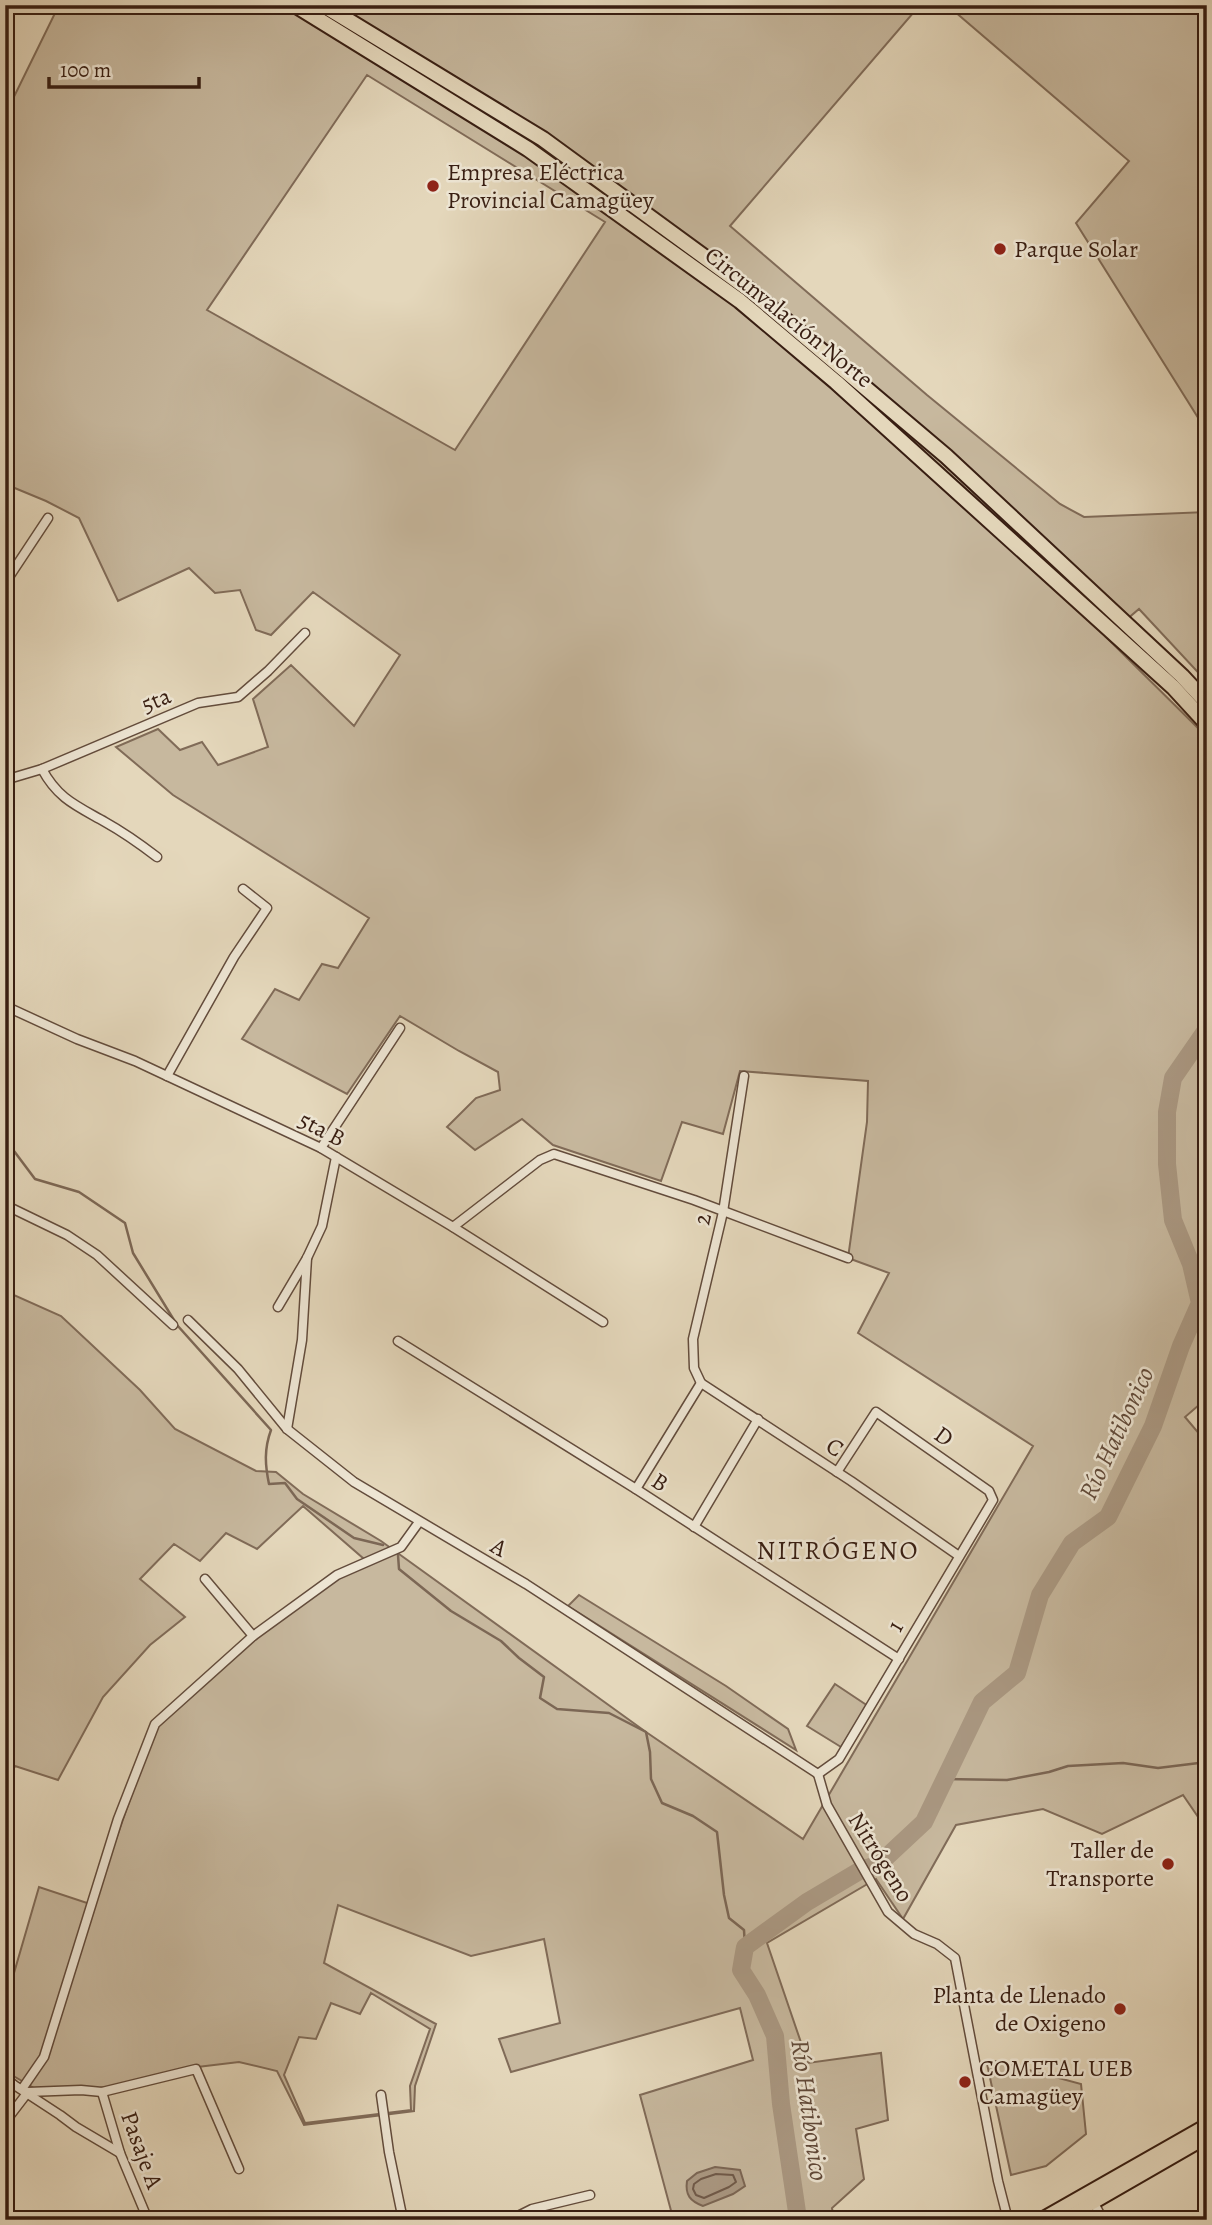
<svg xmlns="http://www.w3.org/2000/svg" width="1212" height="2225" font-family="Alegreya,serif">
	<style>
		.green { fill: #c7b89e; stroke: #806b58; stroke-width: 2; fill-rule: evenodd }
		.water { fill: #aa9882; stroke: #7c6755; stroke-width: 2 }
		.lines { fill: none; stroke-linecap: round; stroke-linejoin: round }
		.shore { stroke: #715b4a; stroke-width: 2 }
		.stream { stroke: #7c6755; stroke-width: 2.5 }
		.river { stroke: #aa9882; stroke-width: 18 }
		.street-casing { stroke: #634c3c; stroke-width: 11 }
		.primary-casing { stroke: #381e12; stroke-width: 16 }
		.highway-casing { stroke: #381e12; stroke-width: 18 }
		.street { stroke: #ede5d3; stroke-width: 8 }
		.primary { stroke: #e4d7bb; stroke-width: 12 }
		.highway { stroke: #e4d7bb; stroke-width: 14 }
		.poi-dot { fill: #8f2418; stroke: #ede5d3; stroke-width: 2.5 }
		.labels { text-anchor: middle; stroke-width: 5; stroke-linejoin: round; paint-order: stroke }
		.poi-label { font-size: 24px; fill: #381e12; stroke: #ede5d3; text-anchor: start }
		.street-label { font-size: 24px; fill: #381e12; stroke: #ede5d3 }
		.water-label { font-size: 26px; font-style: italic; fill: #604939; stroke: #ede5d3 }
		.neighbourhood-label { font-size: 26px; letter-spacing: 2px; fill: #381e12; stroke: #ede5d3 }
	</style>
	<rect width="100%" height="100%" fill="#e4d7bb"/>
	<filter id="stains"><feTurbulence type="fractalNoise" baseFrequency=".00286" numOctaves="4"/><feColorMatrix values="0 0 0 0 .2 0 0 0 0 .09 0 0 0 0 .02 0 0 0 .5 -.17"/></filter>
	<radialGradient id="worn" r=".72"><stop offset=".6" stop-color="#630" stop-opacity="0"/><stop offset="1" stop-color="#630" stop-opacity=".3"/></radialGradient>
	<g class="green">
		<path d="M59 5H920L730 226 927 395 1060 504 1084 517 1207 512V682L1139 609 1106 637 1207 737V1177L1203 1181 1207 1185V1398L1185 1417 1207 1443V1830L1183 1795 1102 1834 1043 1809 956 1825 903 1919 876 1879 767 1943 808 2063 881 2053 888 2120 856 2129 864 2179 832 2208 834 2220H667L673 2218 640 2095 753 2060 740 2008 511 2072 499 2039 560 2023 544 1939 471 1956 338 1905 324 1963 436 2024 415 2086 414 2111 304 2125 277 2071 239 2062 189 2068 109 2091H39L5 2071V2004L39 1887 93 1905 155 1728 253 1636 364 1559 303 1506 257 1549 226 1533 200 1561 174 1544 140 1579 185 1617 150 1645 103 1697 58 1780 15 1766 5 1785V1291L61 1316 140 1390 175 1429 256 1471 276 1472 303 1494 381 1541 646 1732 803 1839 1033 1446 858 1333 889 1273 848 1258 867 1122 868 1081 740 1071 723 1134 682 1122 661 1181 553 1145 522 1119 475 1150 447 1127 476 1098 500 1090 498 1072 459 1051 400 1016 347 1094 242 1039 275 989 299 1000 322 964 338 968 369 918 173 795 116 747 158 729 180 750 202 742 218 765 268 747 253 699 291 665 354 726 400 655 313 592 271 635 256 630 240 590 215 593 189 568 118 601 79 518 46 501 5 484V115ZM367 75 605 222 455 450 207 310ZM371 1993 430 2029 410 2086 411 2110 305 2123 284 2075 299 2037 316 2039 331 2003 360 2014Z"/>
		<path d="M947 5H1207V432L1076 223 1129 161Z"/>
		<path d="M579 1595 726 1686 788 1729 796 1750 568 1606Z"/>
		<path d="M835 1684 868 1706 841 1747 807 1726Z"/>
		<path d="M996 2061 1081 2084 1086 2134 1046 2166 1011 2175 987 2064Z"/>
	</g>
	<path class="water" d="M715 2167 740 2170 745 2186 733 2194 703 2206C690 2201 685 2195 687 2181L697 2173Z"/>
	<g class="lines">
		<path class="shore" d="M716 2174 733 2175 736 2182 729 2187 704 2198 696 2195 693 2189 694 2184 701 2179Z"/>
		<g class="stream">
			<path d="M5 1139 35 1179 79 1192 125 1223 133 1253 177 1325 271 1430C264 1449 265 1465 269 1484L285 1483 297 1499 354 1538 383 1545"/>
			<path d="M398 1555 399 1569 451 1611 501 1641 519 1658 544 1677 540 1698 557 1709 609 1713 646 1732 650 1752 651 1779 662 1803 693 1816 717 1832 724 1895 729 1918 744 1930 745 1947"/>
			<path d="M944 1779 1007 1780 1049 1772 1068 1766 1123 1763 1158 1768 1207 1762"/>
		</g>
		<path class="river" d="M794 2220 797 2212 781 2104 775 2036 757 1995 741 1970 745 1947 807 1902 861 1870 879 1864 924 1822 982 1702 1017 1673 1040 1595 1072 1543 1108 1517 1153 1426 1181 1346 1200 1303 1191 1264 1173 1220 1167 1164V1112L1173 1078 1207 1029"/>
		<defs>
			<g id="street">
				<path d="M5 583 48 518"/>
				<path d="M42 769C58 799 77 806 105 822 123 832 140 844 157 857"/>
				<path d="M5 780 42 769 198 703 238 697 268 671 305 633"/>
				<path d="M5 1006 77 1039 135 1061 321 1148 453 1227 603 1322"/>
				<path d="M167 1076 234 957 267 908 243 889"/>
				<path d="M744 1076 723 1212 693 1339 694 1368 701 1383 851 1481 959 1556"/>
				<path d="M321 1148 400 1028"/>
				<path d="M5 1205 67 1235 97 1255 173 1325"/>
				<path d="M453 1227 540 1160 554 1154 694 1200 848 1258"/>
				<path d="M278 1307 307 1258 322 1226 336 1157"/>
				<path d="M188 1320 238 1369 287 1429 354 1482 526 1584 818 1774"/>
				<path d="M398 1341 636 1489 899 1659"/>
				<path d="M287 1429 302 1340 307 1258"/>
				<path d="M636 1489 701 1383"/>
				<path d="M694 1527 758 1419"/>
				<path d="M205 1579 253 1636"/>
				<path d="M818 1774 839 1759 993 1500 989 1491 876 1412 837 1472"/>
				<path d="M818 1774 827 1805 888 1912 914 1934 937 1944 955 1958 998 2181 1008 2220"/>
				<path d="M5 1875 6 1873"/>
				<path d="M5 2079 60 2115 76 2127 120 2153"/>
				<path d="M22 2089 44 2057 118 1819 155 1724 253 1636 337 1575 401 1547 419 1522"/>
				<path d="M28 2092 81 2090 102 2092 196 2069 239 2169"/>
				<path d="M102 2092 120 2153 148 2220"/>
				<path d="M5 2094 13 2084"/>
				<path d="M381 2095 389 2152 403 2220"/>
				<path d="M5 2122 28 2092"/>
				<path d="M1093 2201 1103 2220"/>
				<path d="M510 2220 532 2209 590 2195"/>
			</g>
			<g id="primary">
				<path d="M1040 2220 1207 2125"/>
				<path d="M1063 2220 1207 2137"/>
			</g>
			<g id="highway">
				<path d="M295 5 528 149 740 301 836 382 1173 687 1207 724"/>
				<path d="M323 5 543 139 751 291 946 456 1182 676 1207 703"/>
			</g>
		</defs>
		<use href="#street" class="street-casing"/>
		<use href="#primary" class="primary-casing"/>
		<use href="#highway" class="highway-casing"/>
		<use href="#street" class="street"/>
		<use href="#primary" class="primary"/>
		<use href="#highway" class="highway"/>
	</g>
	<g class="poi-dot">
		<circle cx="433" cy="186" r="7"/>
		<circle cx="1000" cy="249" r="7"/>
		<circle cx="1168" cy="1864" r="7"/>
		<circle cx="1120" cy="2009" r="7"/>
		<circle cx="965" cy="2082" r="7"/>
	</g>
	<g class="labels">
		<g class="poi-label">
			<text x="447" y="180">Empresa Eléctrica<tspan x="447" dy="28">Provincial Camagüey</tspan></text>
			<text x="1014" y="257">Parque Solar</text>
			<text x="1154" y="1858" text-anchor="end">Taller de<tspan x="1154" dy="28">Transporte</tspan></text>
			<text x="1106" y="2003" text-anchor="end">Planta de Llenado<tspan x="1106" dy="28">de Oxigeno</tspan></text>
			<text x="979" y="2076">COMETAL UEB<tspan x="979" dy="28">Camagüey</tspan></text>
		</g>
		<g class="street-label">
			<text transform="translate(789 317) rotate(39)" y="8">Circunvalación Norte</text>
			<text transform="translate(156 700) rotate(-23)" y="8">5ta</text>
			<text transform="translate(322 1129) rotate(27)" y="8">5ta B</text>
			<text transform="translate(702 1219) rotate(-78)" y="8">2</text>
			<text transform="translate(944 1436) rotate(35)" y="8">D</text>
			<text transform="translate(835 1447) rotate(34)" y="8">C</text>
			<text transform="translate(660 1482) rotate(33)" y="8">B</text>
			<text transform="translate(499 1547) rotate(30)" y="8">A</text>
			<text transform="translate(895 1626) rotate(-60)" y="8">1</text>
			<text transform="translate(881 1857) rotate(58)" y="8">Nitrógeno</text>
			<text transform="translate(142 2150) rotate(70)" y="8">Pasaje A</text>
		</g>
		<g class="water-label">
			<text transform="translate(1116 1433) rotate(-65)" y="9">Río Hatibonico</text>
			<text transform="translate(810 2110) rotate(82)" y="9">Río Hatibonico</text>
		</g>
		<g class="neighbourhood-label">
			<text x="838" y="1559">NITRÓGENO</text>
		</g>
	</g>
	<rect width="1212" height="2225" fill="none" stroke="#e4d7bb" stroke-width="28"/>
	<rect x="7" y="7" width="1198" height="2211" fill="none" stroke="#381e12" stroke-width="3.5"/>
	<rect x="14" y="14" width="1184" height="2197" fill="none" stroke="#381e12" stroke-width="2"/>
	<path d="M49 77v10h150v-10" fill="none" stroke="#381e12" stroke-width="3.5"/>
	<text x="60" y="77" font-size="21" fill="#381e12" stroke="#ede5d3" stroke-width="5" paint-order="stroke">100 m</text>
	<rect width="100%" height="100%" filter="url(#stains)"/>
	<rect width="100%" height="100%" fill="url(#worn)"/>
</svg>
